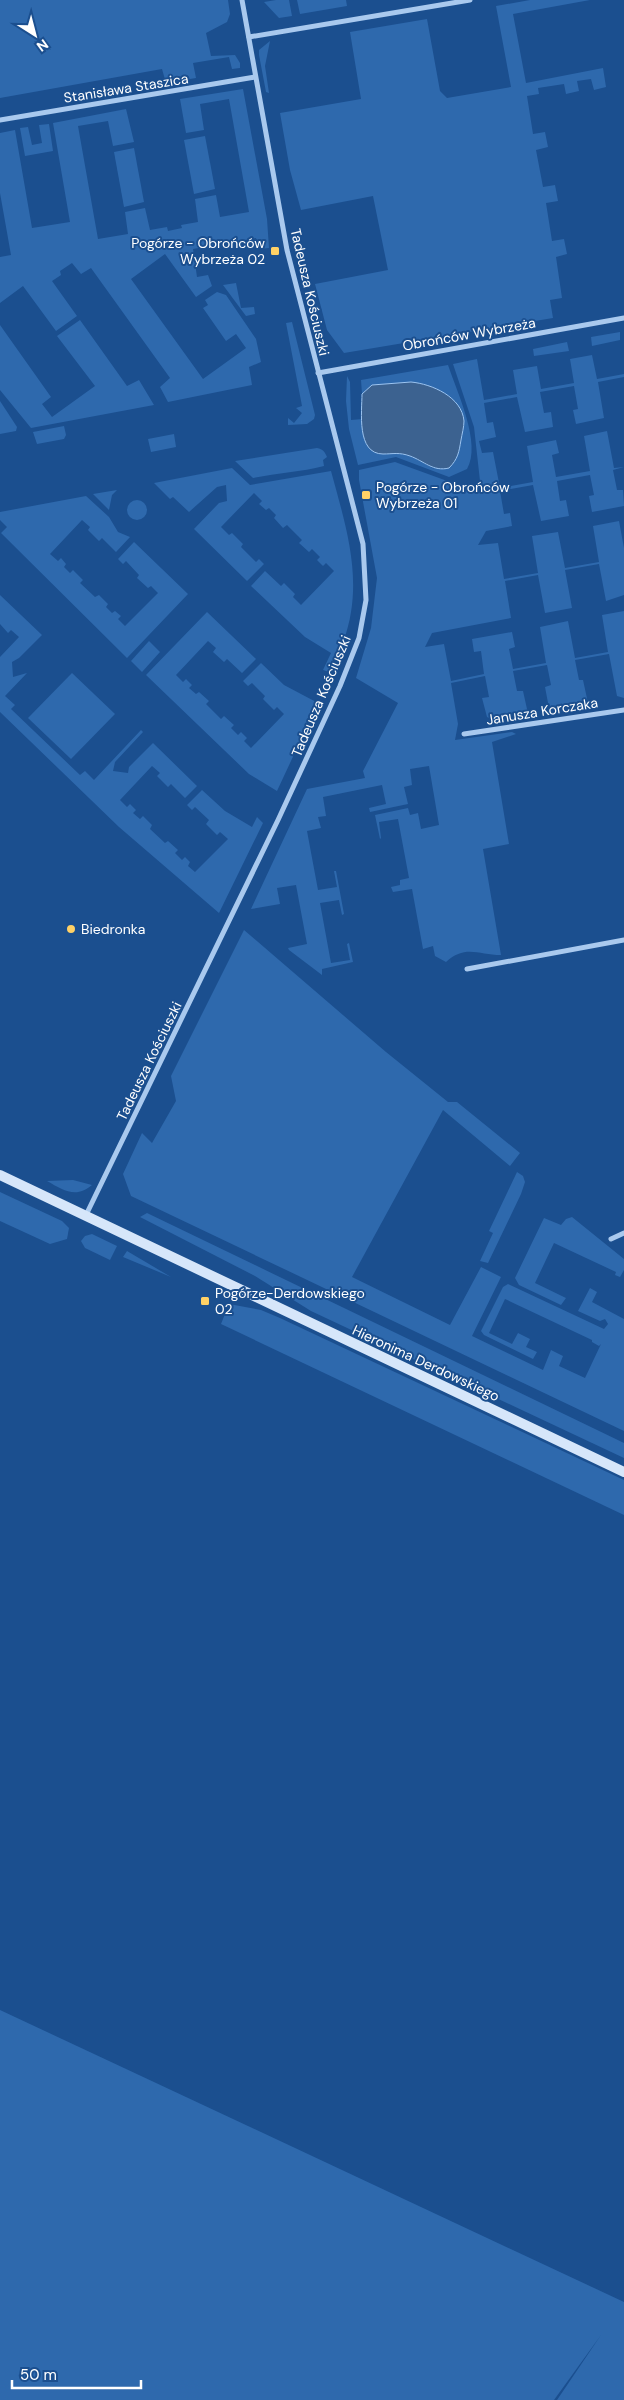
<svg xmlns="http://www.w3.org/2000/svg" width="624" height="2400" font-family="'DM Sans',sans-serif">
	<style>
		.green { fill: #2e69ad }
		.water { fill: #3c6290; stroke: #9cc4f0 }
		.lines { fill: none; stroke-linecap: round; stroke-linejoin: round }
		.street { stroke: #a9c9ee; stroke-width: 5 }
		.secondary { stroke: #d6e6fa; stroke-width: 10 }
		.poi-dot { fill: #ffd166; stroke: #1b4f8f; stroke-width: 2 }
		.labels { text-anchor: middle; stroke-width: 4; stroke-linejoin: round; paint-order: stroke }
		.street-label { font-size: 14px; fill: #fff; stroke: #1b4f8f }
		.poi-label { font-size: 14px; fill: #fff; stroke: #1b4f8f; text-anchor: start }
	</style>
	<rect width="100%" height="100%" fill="#1b4f8f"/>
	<g class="green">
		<path d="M0 0H228L230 14 227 22 206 33 211 56 235 55 240 63V68L232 69 229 57 193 63 196 78 166 83 162 69 0 98Z"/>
		<path d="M276 0H289L292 16 279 18 264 2Z"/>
		<path d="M297 0H346L347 6 300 14Z"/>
		<path d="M530 0H590L513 14 526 83 603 68 606 87 594 90 591 79 577 81 579 91 566 94 564 84 538 88 539 94 527 96 533 134 545 132 548 147 536 150 543 187 555 185 558 201 546 203 552 241 564 239 567 254 556 257 562 298 550 300 553 318 344 353 327 330 315 284 388 270 373 196 301 210 290 170 280 113 361 99 350 32 427 19 440 91 447 98 511 87 496 6Z"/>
		<path d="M270 41 265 66 269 93 266 92 259 55V50Z"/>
		<path d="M243 89 267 219 269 248 259 249 256 238 193 249 197 277 208 275 212 286 196 297 165 254 131 279 203 379 246 348 236 334 226 341 203 308 208 305 205 300 217 292 226 295 256 339 261 362 249 367 252 385 168 402 160 387 170 378 91 268 81 274 72 263 60 271 61 275 52 281 77 316 56 331 23 286 0 303V257L11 255 0 193V133L15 130 32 228 70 222 53 123 126 109 134 142 113 146 108 121 78 126 98 239 128 234 125 212 145 208 150 230 167 227 168 231 182 228 181 225 198 222 195 199 216 195 220 217 249 212 229 99 200 104 204 130 186 133 180 99Z"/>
		<path d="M49 124 53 151 25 156 20 128 28 127 32 145 42 143 39 125Z"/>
		<path d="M205 136 215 189 194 194 184 140Z"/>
		<path d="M134 148 144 202 124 207 114 152Z"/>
		<path d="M236 283 241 308 254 307 255 314 246 316 223 285Z"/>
		<path d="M80 320 127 386 139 380 154 405 31 428 0 390V325L51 397 42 404 52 417 95 386 57 336Z"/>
		<path d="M292 322 315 415 314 419 307 424 288 425V418L294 423 302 413 296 408 302 406 286 323Z"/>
		<path d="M620 332V340L592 346 591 337Z"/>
		<path d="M567 342 569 351 534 356 533 349Z"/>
		<path d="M592 355 597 379 624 374V377L598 382 604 418 576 424 573 410 578 409 574 386 540 392 544 413 551 412 553 427 525 432 517 397 484 403 487 423 493 422 496 437 479 441 482 453 493 452 500 488 533 482 527 446 556 440 559 453 552 455 556 477 590 471 584 436 607 431 614 468 624 467 613 470 617 490H623L624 506 592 512 589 496 594 495 590 475 557 481 560 501 566 500 569 516 541 521 533 485 500 491 504 514 510 513 512 526 486 531 478 545 498 543 504 579 538 573 532 536 558 532 565 568 599 562 593 526 619 521 624 548V595L606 601 599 564 565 570 572 608 545 613 538 575 505 581 511 618 432 633 441 615 425 647 444 644 451 681 484 674 481 651 474 652 472 639 512 632 515 647 509 649 513 669 546 663 540 627 568 621 575 658 608 652 602 615 624 611V698L617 696 609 654 575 660 579 680H583L588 703 555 711 549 708 545 687 551 685 547 665 513 671 517 691H523L527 709 528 711 524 714 491 719 487 717 482 698 489 697 485 676 451 683 458 724 455 740 512 732 516 734 492 742 509 844 483 849 501 955C479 955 465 944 446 962L435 956 433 946 423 949 412 889 393 892 391 887 400 885V880L409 878 398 819 379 822 381 838 380 839 375 815 408 808 410 815 418 813 421 829 439 825 429 766 410 769 412 785 404 787 408 804 370 812 369 808 386 804 382 785 323 797 326 816 318 817 321 828 307 831 318 890 337 887 334 871H336L344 914 342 915 339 900 320 903 331 963 350 960 347 944 349 943 353 962 322 969V975L289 950 288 948 307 944 296 885 277 888 280 904 251 909 307 789 365 778 363 771 398 703 356 678 371 628 377 578 359 480V470L395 462 472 490 477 489 480 481 474 427 453 364 477 359 484 400 517 394 513 370 537 366 541 389 574 383 570 359Z"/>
		<path d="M448 365C457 392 482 444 467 469L449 477 396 457 358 465 349 429 346 401 347 376 350 382 351 420 363 419V431L383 454C403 450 417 459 434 469L367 389 362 394 361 380Z"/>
		<path d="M0 401 17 427 16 431 0 434Z"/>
		<path d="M64 426 66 435 64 439 37 444 33 432Z"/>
		<path d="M174 434 176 447 151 452 148 439Z"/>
		<path d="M317 448C323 449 325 452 327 457L323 460 324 466C301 472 277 473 253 478L235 461Z"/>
		<path d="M232 468 250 485 331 471C343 516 359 564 351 612 348 632 340 651 333 671L329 672 323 670 331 653 305 637 251 586 265 571 281 586 284 583 295 594 293 597 301 605 334 571 326 563 323 566 317 560 320 557 312 549 309 552 299 543 302 540 287 525 283 528 274 518 276 515 269 508 266 510 259 504 262 501 254 493 221 527 229 535 232 533 243 544 241 547 256 562 259 559 264 564 247 581 194 529 219 503 227 501 226 485 217 487 189 512 173 497 170 499 154 483Z"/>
		<path d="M117 490 112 495 109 510 93 494Z"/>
		<path d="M86 496 109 517 118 532 130 537 116 552 102 538 99 541 88 530 90 527 82 520 50 554 58 561 61 558 66 564 64 567 70 573 73 570 83 580 80 583 95 597 99 595 108 604 106 607 112 613 115 611 121 616 118 619 125 626 158 593 151 586 148 588 137 578 139 575 126 561 123 564 118 559 134 542 188 594 127 658 1 533 7 527 0 520V512Z"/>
		<circle cx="137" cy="510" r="10"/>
		<path d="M0 595 42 635 19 658 12 662 13 677 27 673 5 696 15 705 11 709 80 775 85 771 94 780 141 730 143 732 115 762 113 771 128 773 129 767 153 743 197 786 185 798 171 784 168 787 157 776 160 773 152 766 120 800 127 807 130 804 136 810 133 813 140 819 143 816 152 825 150 829 165 843 168 841 178 850 175 853 182 860 185 857 190 862 188 866 195 872 228 839 220 832 217 835 206 824 209 820 195 807 192 810 187 805 202 790 225 811 252 827 257 817 263 823 219 913 119 827 0 712V657L19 637 11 630 8 633 0 624Z"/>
		<path d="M207 612 256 659 242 673 227 659 224 662 213 652 216 648 208 641 176 675 183 682 186 679 192 685 189 688 196 694 199 692 209 701 206 704 221 719 224 716 234 725 231 728 238 735 241 732 247 738 244 741 251 748 284 714 277 707 274 710 263 699 265 696 252 683 248 686 243 681 261 663 284 685 318 703 277 791 249 774 146 675Z"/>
		<path d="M149 641 160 652 142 672 131 661Z"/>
		<path d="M72 673 115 714 71 759 28 718Z"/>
		<path d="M244 930 386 1052 448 1102H457L520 1153 510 1166 443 1110 352 1277 450 1325 481 1267 501 1277 472 1336 543 1370 551 1350 563 1356 559 1366 585 1378 601 1344 599 1346 592 1342V1340L505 1299 489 1333 512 1344 518 1333 530 1339 526 1347 537 1352 533 1359 484 1335 481 1331 503 1287 508 1284 604 1329 608 1324 605 1319 600 1321 578 1311 590 1288 597 1292 592 1302 624 1319V1431L131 1196 123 1174 142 1133 152 1143 176 1101 171 1076Z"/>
		<path d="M517 1172 523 1176 525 1182 521 1194 488 1263 480 1261 493 1233 489 1231Z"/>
		<path d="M73 1180 92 1185C76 1199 63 1190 47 1181Z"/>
		<path d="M0 1192 62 1221 69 1228 67 1239 50 1244 0 1221Z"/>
		<path d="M147 1213 624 1443V1458L311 1311 255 1276 140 1217Z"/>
		<path d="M572 1217 624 1259V1270L620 1277 615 1275 616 1272 554 1243 535 1283 566 1298 561 1305 519 1285 515 1278 544 1218 561 1225 566 1219Z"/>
		<path d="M92 1234 117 1246 110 1260 85 1248 81 1241 85 1236Z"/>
		<path d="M127 1251 171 1277 123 1257Z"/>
		<path d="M229 1304 261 1310 280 1318 624 1480V1515L221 1324Z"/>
		<path d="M0 2010 624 2302V2400H557L601 2335 554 2400H0Z"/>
	</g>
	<path class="water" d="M411 382C432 384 462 397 464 421 464 427 462 434 461 440 459 452 458 459 449 468 433 472 424 461 410 456 399 452 393 454 383 454 356 454 362 411 362 394L372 385Z"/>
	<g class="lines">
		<g class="street">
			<path d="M249 37 470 0"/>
			<path d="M0 120 255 77"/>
			<path d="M318 373 624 318"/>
			<path d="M464 734 624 710"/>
			<path d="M467 969 624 940"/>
			<path d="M86 1215 278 820 340 686 359 638 366 600 363 544 287 250 242 0"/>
			<path d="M611 1239 624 1233"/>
		</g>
		<path class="secondary" d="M0 1175 624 1472"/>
	</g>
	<g class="poi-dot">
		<rect x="270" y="246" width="10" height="10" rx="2.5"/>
		<rect x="361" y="490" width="10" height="10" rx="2.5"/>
		<circle cx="71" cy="929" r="5"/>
		<rect x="200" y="1296" width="10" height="10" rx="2.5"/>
	</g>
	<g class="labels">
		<g class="street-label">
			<text transform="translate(126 88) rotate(-9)" y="5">Stanisława Staszica</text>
			<text transform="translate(310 292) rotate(77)" y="5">Tadeusza Kościuszki</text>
			<text transform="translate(469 334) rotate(-10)" y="5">Obrońców Wybrzeża</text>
			<text transform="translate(321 696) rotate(-67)" y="5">Tadeusza Kościuszki</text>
			<text transform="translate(542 711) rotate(-9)" y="5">Janusza Korczaka</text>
			<text transform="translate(149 1061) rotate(-64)" y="5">Tadeusza Kościuszki</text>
			<text transform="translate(426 1363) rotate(25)" y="5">Hieronima Derdowskiego</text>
		</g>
		<g class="poi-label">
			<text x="265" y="248" text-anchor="end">Pogórze - Obrońców<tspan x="265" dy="16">Wybrzeża 02</tspan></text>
			<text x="376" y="492">Pogórze - Obrońców<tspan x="376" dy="16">Wybrzeża 01</tspan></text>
			<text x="81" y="934">Biedronka</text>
			<text x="215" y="1298">Pogórze-Derdowskiego<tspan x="215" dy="16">02</tspan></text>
		</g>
	</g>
	<g transform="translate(35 35) rotate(144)" stroke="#1b4f8f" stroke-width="4" paint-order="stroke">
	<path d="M0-4L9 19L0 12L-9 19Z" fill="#ffffff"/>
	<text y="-8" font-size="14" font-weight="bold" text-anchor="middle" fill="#ffffff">N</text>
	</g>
	<path d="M12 2380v8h129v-8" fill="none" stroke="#ffffff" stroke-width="2.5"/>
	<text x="20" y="2380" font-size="15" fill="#ffffff" stroke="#1b4f8f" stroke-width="4" paint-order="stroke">50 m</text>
</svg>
